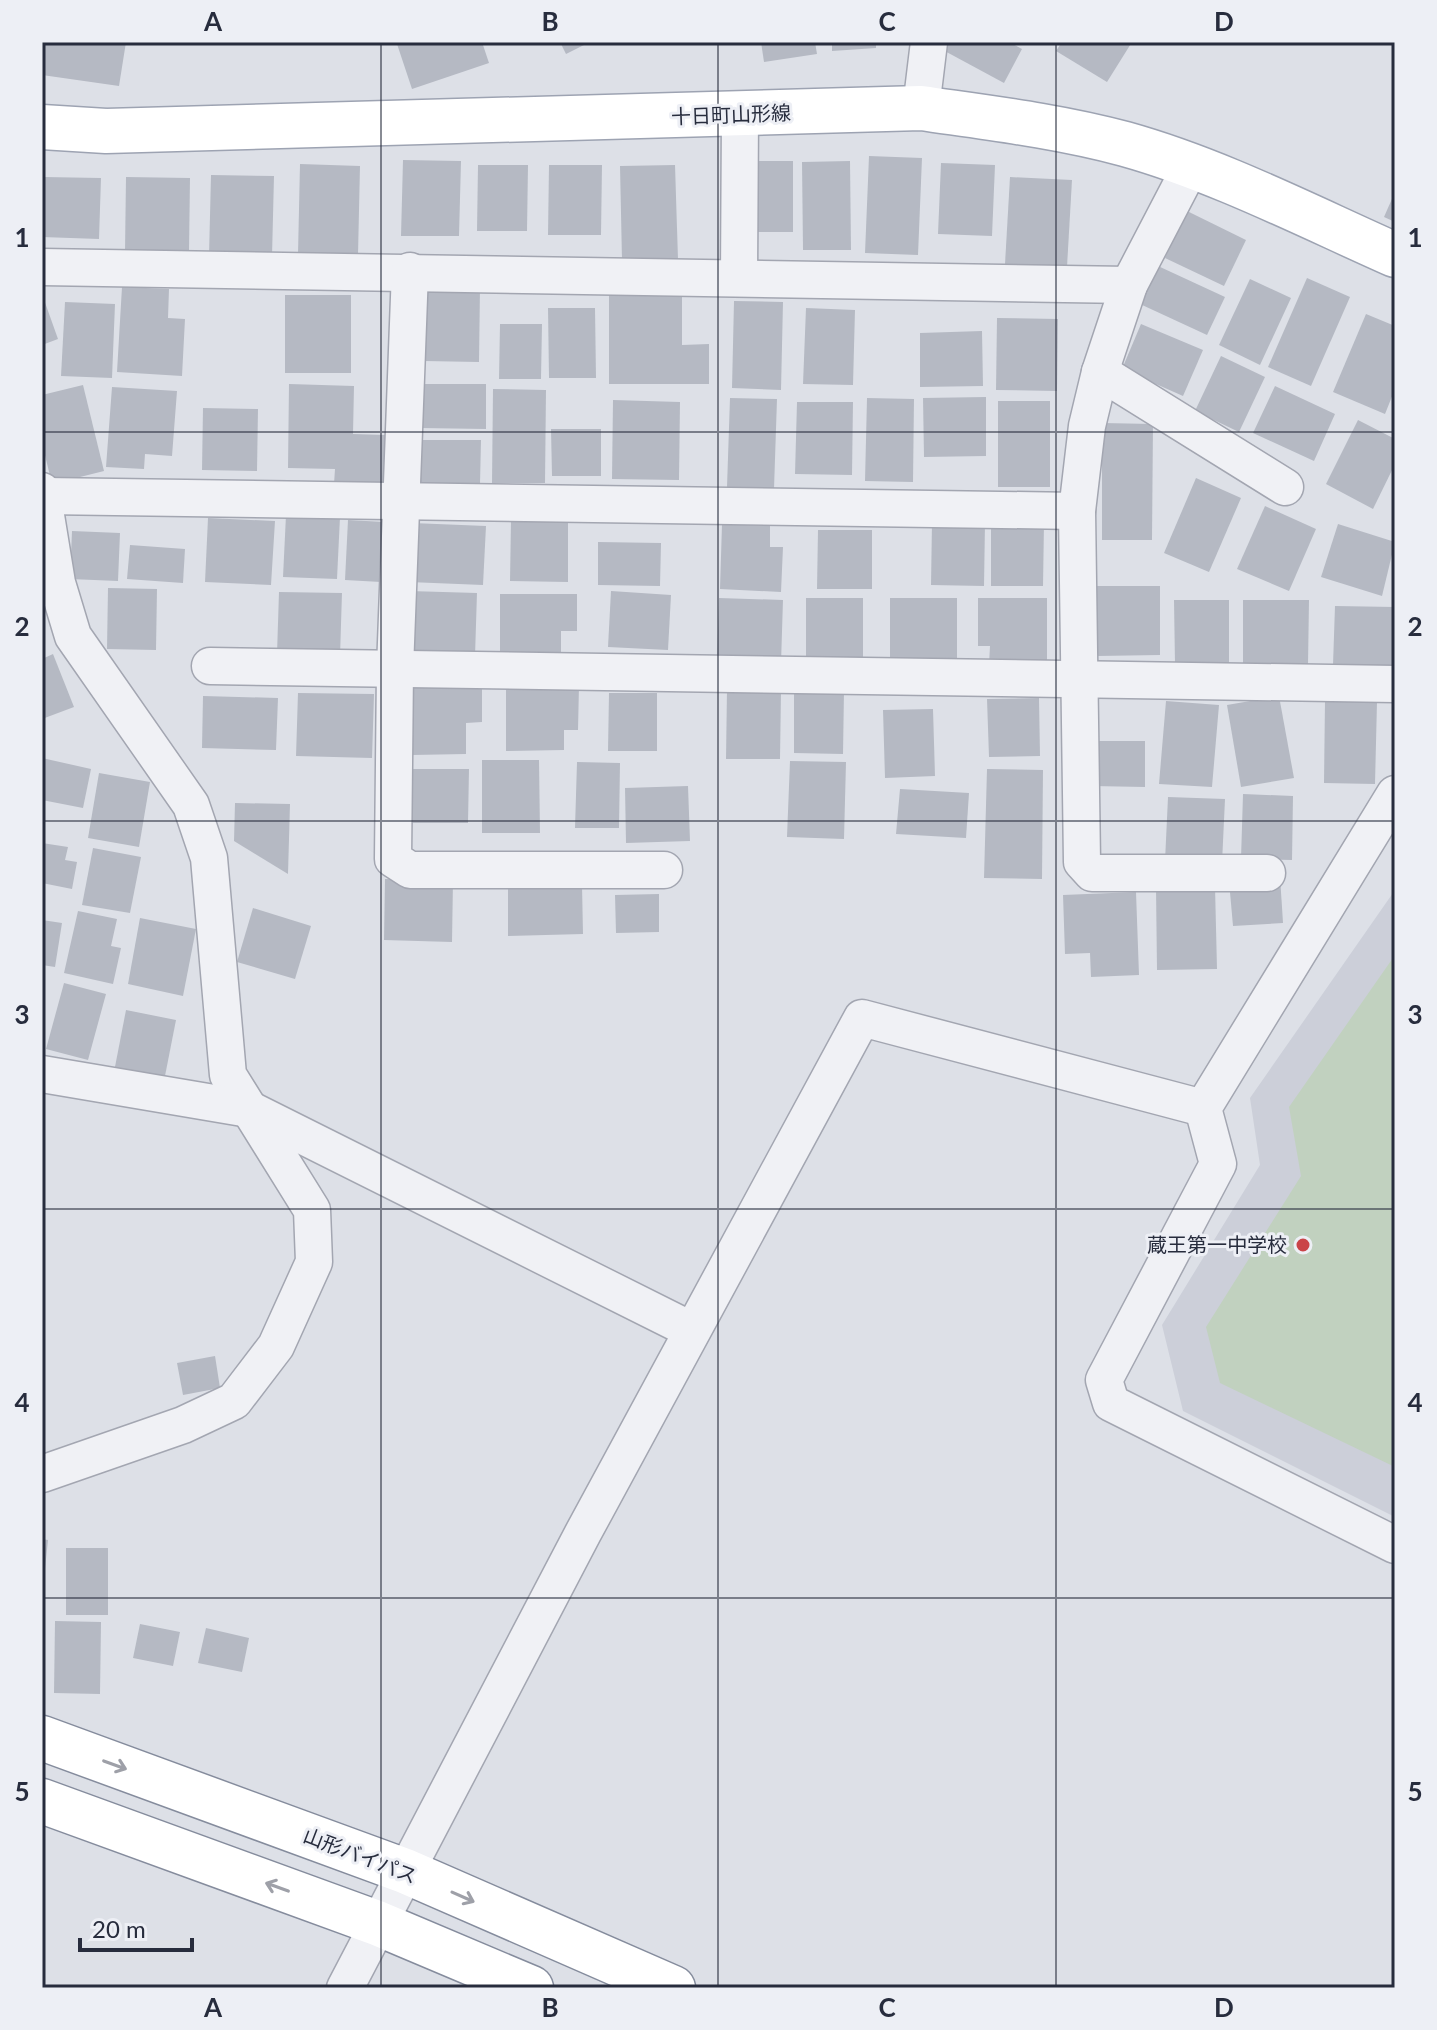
<svg xmlns="http://www.w3.org/2000/svg" width="1437" height="2030" font-family="Lato,'Noto Sans JP',sans-serif">
	<style>
		.built { fill: #cccfd9 }
		.green { fill: #c1d1bf }
		.building { fill: #b5b9c3 }
		.lines { fill: none; stroke-linecap: round; stroke-linejoin: round }
		.minor-casing { stroke: #a3a6b1; stroke-width: 39 }
		.major-casing { stroke: #9da3b2; stroke-width: 47 }
		.highway-casing { stroke: #858c9d; stroke-width: 47 }
		.minor { stroke: #f0f1f5; stroke-width: 36 }
		.major { stroke: #fff; stroke-width: 44 }
		.highway { stroke: #fff; stroke-width: 44 }
		.oneway { stroke: #9ea0a8 }
		.grid { fill: none; stroke: #272c3d; stroke-width: 2; stroke-opacity: 0.55 }
		.poi-dot { fill: #ca4448; stroke: #edeff5; stroke-width: 3 }
		.labels { text-anchor: middle; stroke-width: 6; stroke-linejoin: round; paint-order: stroke }
		.street-label { font-size: 20px; fill: #272c3d; stroke: #edeff5 }
		.poi-label { font-size: 20px; fill: #272c3d; stroke: #edeff5; text-anchor: end }
		.neatline { fill: none; stroke: #272c3d; stroke-width: 3 }
		.grid-label { font-size: 26px; text-anchor: middle; font-weight: bold; fill: #272c3d }
	</style>
	<rect width="100%" height="100%" fill="#dde0e7"/>
	<path class="built" d="M1395 890V1517L1183 1411 1162 1325 1260 1165 1250 1098Z"/>
	<path class="green" d="M1395 955V1467L1220 1383 1206 1327 1301 1176 1289 1107Z"/>
	<g class="building">
		<path d="M42 42H126L119 86 42 75Z"/>
		<path d="M402 42H482L489 63 412 89 397 44Z"/>
		<path d="M560 42H590L566 54Z"/>
		<path d="M761 42H815L817 54 764 62Z"/>
		<path d="M832 42H876V48L832 51Z"/>
		<path d="M945 42H1009L1022 49 1004 83 941 49Z"/>
		<path d="M1062 42H1132L1107 82 1056 51Z"/>
		<path d="M869 156 922 158 918 255 865 253Z"/>
		<path d="M403 160 461 161 459 236H401Z"/>
		<path d="M750 161H793V232H749Z"/>
		<path d="M850 161 851 250H803L802 162Z"/>
		<path d="M941 163 995 165 992 236 938 234Z"/>
		<path d="M300 164 360 166 358 255 298 254Z"/>
		<path d="M478 165H528L527 231H477Z"/>
		<path d="M549 165H602L601 235H548Z"/>
		<path d="M675 165 678 259 622 260 620 166Z"/>
		<path d="M211 175 274 176 272 257 209 256Z"/>
		<path d="M44 177 101 178 99 239 42 237Z"/>
		<path d="M126 177 190 178 189 251H125Z"/>
		<path d="M1010 177 1072 180 1067 267 1005 264Z"/>
		<path d="M1395 192V222L1384 217Z"/>
		<path d="M1187 211 1246 240 1224 286 1165 258Z"/>
		<path d="M1158 266 1225 297 1207 335 1140 304Z"/>
		<path d="M1307 278 1350 297 1311 386 1268 367Z"/>
		<path d="M1250 279 1291 298 1260 365 1219 345Z"/>
		<path d="M425 286 480 287 479 362 424 361Z"/>
		<path d="M122 287 169 289 168 318 185 319 182 376 117 372Z"/>
		<path d="M609 291H682V345L709 344V384H609Z"/>
		<path d="M42 294 58 339 42 345Z"/>
		<rect x="285" y="295" width="66" height="78"/>
		<path d="M734 301 783 302 781 390 732 388Z"/>
		<path d="M65 302 115 304 112 378 61 376Z"/>
		<path d="M548 308H595L596 378H549Z"/>
		<path d="M806 308 855 310 853 385 803 384Z"/>
		<path d="M1366 314 1395 326V389L1385 414 1333 392Z"/>
		<path d="M997 318 1058 319 1057 391 996 390Z"/>
		<path d="M500 324H542L541 379H499Z"/>
		<path d="M1141 324 1203 350 1183 396 1122 369Z"/>
		<path d="M982 331 983 386 920 387V333Z"/>
		<path d="M1221 356 1265 377 1239 432 1195 411Z"/>
		<path d="M289 384 354 386 353 434 385 435 383 485 334 484 335 469 288 468Z"/>
		<path d="M420 384H486V429L420 428Z"/>
		<path d="M83 385 104 471 52 484 42 443V395Z"/>
		<path d="M1275 386 1335 414 1314 461 1253 433Z"/>
		<path d="M112 387 177 391 172 456 145 454 144 469 106 467Z"/>
		<path d="M493 389 546 390 545 483H492Z"/>
		<path d="M986 397V456L924 457 923 398Z"/>
		<path d="M730 398 777 399 774 489 727 487Z"/>
		<path d="M867 398 914 399 913 482 865 481Z"/>
		<path d="M613 400 680 402 679 480 612 479Z"/>
		<rect x="998" y="401" width="52" height="86"/>
		<path d="M797 402H853L852 475 795 474Z"/>
		<path d="M203 408 258 409 257 471 202 470Z"/>
		<path d="M1358 420 1395 439V464L1373 509 1326 484Z"/>
		<path d="M1102 423 1153 424 1152 540H1102Z"/>
		<path d="M551 429H601V476H552Z"/>
		<path d="M418 440H481L480 484 418 483Z"/>
		<path d="M1196 478 1241 498 1209 572 1164 553Z"/>
		<path d="M1265 506 1316 529 1289 591 1237 569Z"/>
		<path d="M286 515 340 517 337 579 283 577Z"/>
		<path d="M208 518 275 521 271 585 205 582Z"/>
		<path d="M348 520 384 522 381 582 345 580Z"/>
		<path d="M511 520 568 521V582L510 581Z"/>
		<path d="M991 521 1044 522 1043 586H991Z"/>
		<path d="M932 522 985 523 984 586 931 585Z"/>
		<path d="M412 523 486 526 483 585 409 582Z"/>
		<path d="M722 524 770 526V547H783L781 592 720 589Z"/>
		<path d="M1338 524 1395 542 1382 596 1321 577Z"/>
		<path d="M818 530H872V589H817Z"/>
		<path d="M72 531 120 533 118 581 70 579Z"/>
		<path d="M598 542 661 543 660 586 598 585Z"/>
		<path d="M130 545 185 549 183 583 127 579Z"/>
		<path d="M1097 586H1160V655L1097 656Z"/>
		<path d="M108 588 157 589 156 650 107 649Z"/>
		<path d="M409 591 477 593 475 656 407 655Z"/>
		<path d="M611 591 671 595 668 650 608 647Z"/>
		<path d="M279 592 342 593 340 656 277 654Z"/>
		<path d="M500 594H577V631H561V655H500Z"/>
		<path d="M719 598 783 600 781 663 717 662Z"/>
		<path d="M806 598H863V662L806 663Z"/>
		<rect x="890" y="598" width="67" height="61"/>
		<path d="M978 598H1047V665H989L990 646H978Z"/>
		<path d="M1174 600H1229V665H1175Z"/>
		<path d="M1243 600H1309L1308 664H1243Z"/>
		<path d="M1335 606 1395 607V667L1333 665Z"/>
		<path d="M53 654 74 707 42 719V659Z"/>
		<path d="M482 681V722L466 723V754L412 755 411 682Z"/>
		<path d="M506 685H579L578 730H564V750L506 751Z"/>
		<path d="M727 689 781 690 780 759H726Z"/>
		<path d="M794 690H844L843 754 794 753Z"/>
		<path d="M298 693 374 694 372 758 296 756Z"/>
		<path d="M609 693H657V751H608Z"/>
		<path d="M203 696 278 698 276 750 202 748Z"/>
		<path d="M1279 696 1294 778 1241 787 1227 705Z"/>
		<path d="M1039 698 1040 756 989 757 987 699Z"/>
		<path d="M1166 701 1219 705 1212 787 1159 784Z"/>
		<path d="M1325 701 1377 702 1375 784 1324 783Z"/>
		<path d="M933 709 935 776 885 778 883 710Z"/>
		<path d="M1093 741H1145V787L1092 786Z"/>
		<path d="M42 758 91 769 83 808 42 800Z"/>
		<path d="M482 760H539L540 833H482Z"/>
		<path d="M790 761 846 762 844 839 787 837Z"/>
		<path d="M577 762 620 763 619 828H575Z"/>
		<path d="M409 769H469L468 823H408Z"/>
		<path d="M987 769 1043 770 1042 879 984 878Z"/>
		<path d="M99 773 150 782 139 847 88 838Z"/>
		<path d="M688 786 690 841 626 843 625 788Z"/>
		<path d="M900 789 969 793 966 838 896 834Z"/>
		<path d="M1243 794 1293 796 1292 860 1241 859Z"/>
		<path d="M1168 797 1225 799 1222 863 1165 861Z"/>
		<path d="M235 803 290 804 288 874 234 841Z"/>
		<path d="M42 843 68 847 65 860 77 862 72 889 42 883Z"/>
		<path d="M93 848 141 857 130 913 82 905Z"/>
		<path d="M1280 876 1283 923 1233 926 1229 881Z"/>
		<path d="M385 879 453 880 452 942 384 940Z"/>
		<path d="M582 885 583 934 508 936V886Z"/>
		<path d="M1215 886 1217 969 1157 970 1156 888Z"/>
		<path d="M1136 892 1139 975 1091 977 1090 953 1065 954 1063 895Z"/>
		<path d="M659 894V932L616 933 615 895Z"/>
		<path d="M253 908 311 926 295 979 237 962Z"/>
		<path d="M78 911 117 919 111 946 121 948 113 984 64 973Z"/>
		<path d="M140 918 196 929 183 996 128 984Z"/>
		<path d="M42 920 62 923 55 967 42 965Z"/>
		<path d="M64 983 106 994 88 1060 46 1049Z"/>
		<path d="M126 1010 176 1020 164 1081 114 1072Z"/>
		<path d="M215 1356 220 1388 183 1395 177 1363Z"/>
		<path d="M42 1539 48 1540 44 1578H42Z"/>
		<rect x="66" y="1548" width="42" height="67"/>
		<path d="M55 1621 101 1622 100 1694 54 1693Z"/>
		<path d="M140 1624 180 1632 173 1666 133 1658Z"/>
		<path d="M206 1628 249 1638 242 1672 198 1663Z"/>
	</g>
	<g class="lines">
		<defs>
			<g id="minor">
				<path d="M921 108 929 42"/>
				<path d="M1191 166 1129 285 1100 372 1087 426 1077 511 1082 862 1092 873H1267"/>
				<path d="M42 267 1129 285"/>
				<path d="M410 271 395 669 393 859 410 870H664"/>
				<path d="M739 278 740 115"/>
				<path d="M1100 372 1285 487"/>
				<path d="M42 491 57 583 73 636 191 805 209 858 228 1075 312 1210 314 1262 276 1346 234 1401 183 1425 42 1474"/>
				<path d="M44 496 1077 511"/>
				<path d="M210 666 1395 684"/>
				<path d="M1395 794 1203 1108 1218 1164 1104 1380 1111 1403 1395 1545"/>
				<path d="M42 1074 249 1109 691 1330"/>
				<path d="M345 1988 583 1533 862 1018 1203 1108"/>
			</g>
			<path id="major" d="M42 127 106 131 921 108C990 118 1058 126 1125 144 1218 170 1307 216 1395 255"/>
			<g id="highway">
				<path d="M42 1738 405 1871 673 1988"/>
				<path d="M42 1801 377 1923 531 1988"/>
			</g>
		</defs>
		<use href="#minor" class="minor-casing"/>
		<use href="#major" class="major-casing"/>
		<use href="#highway" class="highway-casing"/>
		<use href="#minor" class="minor"/>
		<use href="#major" class="major"/>
		<use href="#highway" class="highway"/>
	</g>
	<defs><path id="oneway-shaft" d="M-6 0H5M1.5-3L5.5 0L1.5 3" fill="none" stroke-width="1.6" stroke-linecap="round" stroke-linejoin="round" transform="scale(2)"/></defs>
	<g class="oneway">
		<use href="#oneway-shaft" transform="translate(115 1765) rotate(20)"/>
		<use href="#oneway-shaft" transform="translate(277 1887) rotate(-160)"/>
		<use href="#oneway-shaft" transform="translate(463 1897) rotate(24)"/>
	</g>
	<path class="grid" d="M381 42V1988M718 42V1988M1056 42V1988M42 432H1395M42 821H1395M42 1209H1395M42 1598H1395"/>
	<circle class="poi-dot" cx="1303" cy="1245" r="8"/>
	<g class="labels">
		<g class="street-label">
			<text transform="translate(731 115) rotate(-2)" y="7">十日町山形線</text>
			<text transform="translate(360 1856) rotate(21)" y="7">山形バイパス</text>
		</g>
		<g class="poi-label">
			<text x="1287" y="1252">蔵王第一中学校</text>
		</g>
	</g>
	<rect width="1437" height="2030" fill="none" stroke="#edeff5" stroke-width="88"/>
	<path d="M80 1938v12h112v-12" fill="none" stroke="#272c3d" stroke-width="4"/>
	<text x="92" y="1938" font-size="24" fill="#272c3d" stroke="#edeff5" stroke-width="6" paint-order="stroke">20 m</text>
	<rect x="44" y="44" width="1349" height="1942" class="neatline"/>
	<g class="grid-label">
		<text x="213" y="31">A</text>
		<text x="550" y="31">B</text>
		<text x="887" y="31">C</text>
		<text x="1224" y="31">D</text>
		<text x="22" y="247">1</text>
		<text x="1415" y="247">1</text>
		<text x="22" y="636">2</text>
		<text x="1415" y="636">2</text>
		<text x="22" y="1024">3</text>
		<text x="1415" y="1024">3</text>
		<text x="22" y="1412">4</text>
		<text x="1415" y="1412">4</text>
		<text x="22" y="1801">5</text>
		<text x="1415" y="1801">5</text>
		<text x="213" y="2017">A</text>
		<text x="550" y="2017">B</text>
		<text x="887" y="2017">C</text>
		<text x="1224" y="2017">D</text>
	</g>
</svg>
